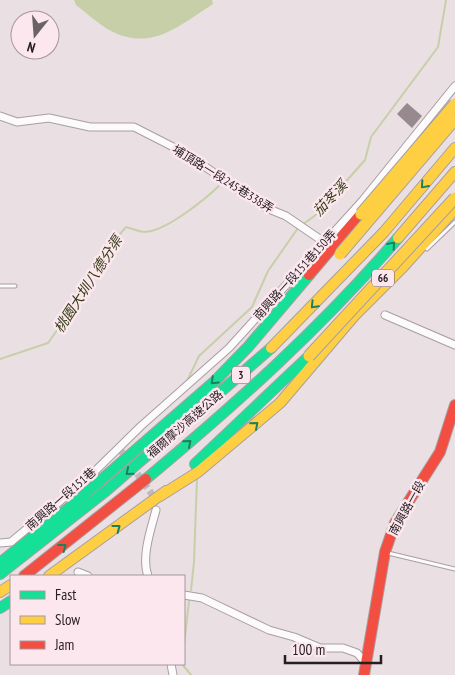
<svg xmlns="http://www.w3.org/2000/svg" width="455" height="675" font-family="'PT Sans Narrow','Noto Sans TC',sans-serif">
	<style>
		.water { fill: #c7cfa9 }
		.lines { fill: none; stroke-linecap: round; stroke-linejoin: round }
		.stream { stroke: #c7cfa9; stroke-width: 2 }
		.building { fill: #98898f }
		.street-tunnel { stroke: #c3b8bc; stroke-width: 7; stroke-dasharray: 7 3.5; stroke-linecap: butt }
		.lane-casing { stroke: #a79fa2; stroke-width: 5 }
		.street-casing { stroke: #a79fa2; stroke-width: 9 }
		.fast-casing { stroke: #a79fa2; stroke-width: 12 }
		.slow-casing { stroke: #a79fa2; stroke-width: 12 }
		.jam-casing { stroke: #a79fa2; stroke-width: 12 }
		.lane { stroke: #fcfafb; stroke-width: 3 }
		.street { stroke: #fcfafb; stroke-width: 7 }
		.fast { stroke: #16e098; stroke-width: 10 }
		.slow { stroke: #ffcf43; stroke-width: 10 }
		.jam { stroke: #f24e42; stroke-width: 10 }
		.slow-bridge-casing { stroke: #a79fa2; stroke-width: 13; stroke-linecap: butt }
		.slow-bridge { stroke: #ffcf43; stroke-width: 11 }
		.oneway { stroke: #1e7f5c }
		.labels { text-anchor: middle; stroke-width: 5; stroke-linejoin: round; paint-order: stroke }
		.shield { fill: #fce7ef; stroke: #665a5f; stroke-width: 1 }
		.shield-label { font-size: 11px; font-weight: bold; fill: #261e21 }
		.street-label { font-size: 12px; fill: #261e21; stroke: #fce7ef }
		.water-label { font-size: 14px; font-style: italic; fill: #323c12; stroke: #fce7ef }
	</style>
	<rect width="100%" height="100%" fill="#eadfe3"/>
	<path class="water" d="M74 0H212L213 4C180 25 152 52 111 31 98 24 87 13 76 5Z"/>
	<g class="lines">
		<g class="stream">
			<path d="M302 225 317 214 365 160 371 137 438 47 446 0"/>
			<path d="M0 359 48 343 102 267 108 248 126 227C131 228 139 232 145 232 167 231 208 197 223 182"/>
			<path d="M187 381 199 356 252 307 268 271 298 228"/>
			<path d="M191 590 194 562 197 478"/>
			<path d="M184 646 189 601"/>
			<path d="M182 664 191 675"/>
		</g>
	</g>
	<path class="building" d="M407 103 422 116 412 128 397 114Z"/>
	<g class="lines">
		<path class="street-tunnel" d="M119 448 156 500"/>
		<defs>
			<g id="lane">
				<path d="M427 249 455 222"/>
				<path d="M0 286H15"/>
				<path d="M388 553 455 569"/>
			</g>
			<g id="street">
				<path d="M0 116 17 122 49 118 90 127H134L185 153 264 207 286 216 324 242"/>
				<path d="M385 315 455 345"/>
				<path d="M0 543 11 542 89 477 141 426 229 348 363 200 455 86"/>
				<path d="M78 572 88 576"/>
				<path d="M148 576C141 557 151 529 156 510"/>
				<path d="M184 595 202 598 269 630 294 637 320 648H343L357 653 365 662"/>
				<path d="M171 664 173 675"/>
			</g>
			<g id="fast">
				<path d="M195 464 309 356"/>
				<path d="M146 479C235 405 322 327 398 238"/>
				<path d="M0 563 70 507 215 381 248 347 309 275"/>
				<path d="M0 574 107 490 271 348"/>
				<path d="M0 608 11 601"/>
			</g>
			<g id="slow">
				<path d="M398 238 455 172"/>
				<path d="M271 348 384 232 455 148"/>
				<path d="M160 496 198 472 280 403 354 316 403 267 455 209"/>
				<path d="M49 576 166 491"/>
				<path d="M0 592 11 585"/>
			</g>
			<g id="jam">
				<path d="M309 275 361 214"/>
				<path d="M24 576 146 479"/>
				<path d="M364 675 385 552 395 523 440 452 455 405"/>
			</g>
		</defs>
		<use href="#lane" class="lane-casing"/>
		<use href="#street" class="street-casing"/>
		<use href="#fast" class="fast-casing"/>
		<use href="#slow" class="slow-casing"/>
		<use href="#jam" class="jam-casing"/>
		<use href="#lane" class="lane"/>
		<use href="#street" class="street"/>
		<use href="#fast" class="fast"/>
		<use href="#slow" class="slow"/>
		<use href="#jam" class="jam"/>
		<defs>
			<g id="slow-bridge">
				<path d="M361 214 455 104"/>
				<path d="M340 254 455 119"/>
				<path d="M309 356 455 198"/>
			</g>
		</defs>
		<use href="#slow-bridge" class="slow-bridge-casing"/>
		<use href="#slow-bridge" class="slow-bridge"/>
	</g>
	<defs><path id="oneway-chevron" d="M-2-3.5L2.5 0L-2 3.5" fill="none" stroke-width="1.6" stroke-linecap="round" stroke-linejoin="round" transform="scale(1.25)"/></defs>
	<g class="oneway">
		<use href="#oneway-chevron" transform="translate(424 185) rotate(131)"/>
		<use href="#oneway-chevron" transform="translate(392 245) rotate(-49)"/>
		<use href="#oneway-chevron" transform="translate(314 305) rotate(134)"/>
		<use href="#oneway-chevron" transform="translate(214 381) rotate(136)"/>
		<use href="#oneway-chevron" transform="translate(255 425) rotate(-41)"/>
		<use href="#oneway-chevron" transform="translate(188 443) rotate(-41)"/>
		<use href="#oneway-chevron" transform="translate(129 472) rotate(140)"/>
		<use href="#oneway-chevron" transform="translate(117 528) rotate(-37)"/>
		<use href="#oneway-chevron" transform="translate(63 547) rotate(-37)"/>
	</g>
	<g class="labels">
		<g class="shield">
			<rect x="372" y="269.5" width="22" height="17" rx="4"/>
			<rect x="232" y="366.5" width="18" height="17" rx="4"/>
		</g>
		<g class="shield-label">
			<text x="383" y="282">66</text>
			<text x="241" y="379">3</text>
		</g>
		<g class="street-label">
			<text transform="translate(223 179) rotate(32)" y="4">埔頂路一段245巷338弄</text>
			<text transform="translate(295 275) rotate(-48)" y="4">南興路一段151巷150弄</text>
			<text transform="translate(185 424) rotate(-41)" y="4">福爾摩沙高速公路</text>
			<text transform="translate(61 499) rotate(-41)" y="4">南興路一段151巷</text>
			<text transform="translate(407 508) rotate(-61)" y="4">南興路一段</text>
		</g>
		<g class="water-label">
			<text transform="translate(330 198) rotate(-47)" y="5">茄苳溪</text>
			<text transform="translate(88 284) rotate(-57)" y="5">桃園大圳八德分渠</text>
		</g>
	</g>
	<rect x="10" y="575" width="175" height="90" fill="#fce7ef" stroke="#a6979d"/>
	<rect x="20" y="591" width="25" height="8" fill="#16e098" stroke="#a6979d"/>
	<text x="55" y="600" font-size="15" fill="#261e21">Fast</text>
	<rect x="20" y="616" width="25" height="8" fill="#ffcf43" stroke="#a6979d"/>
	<text x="55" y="625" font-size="15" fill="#261e21">Slow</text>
	<rect x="20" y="641" width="25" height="8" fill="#f24e42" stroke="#a6979d"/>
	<text x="55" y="650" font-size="15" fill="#261e21">Jam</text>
	<g transform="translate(35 35) rotate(197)"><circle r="24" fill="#fce7ef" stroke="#a6979d"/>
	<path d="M0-4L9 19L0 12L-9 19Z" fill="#6b6265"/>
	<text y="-8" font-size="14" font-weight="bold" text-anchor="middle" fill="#261e21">N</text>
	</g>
	<path d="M285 655v8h96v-8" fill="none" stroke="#261e21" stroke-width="2.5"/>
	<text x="292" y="655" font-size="15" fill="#261e21" stroke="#fce7ef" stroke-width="4" paint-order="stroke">100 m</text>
</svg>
